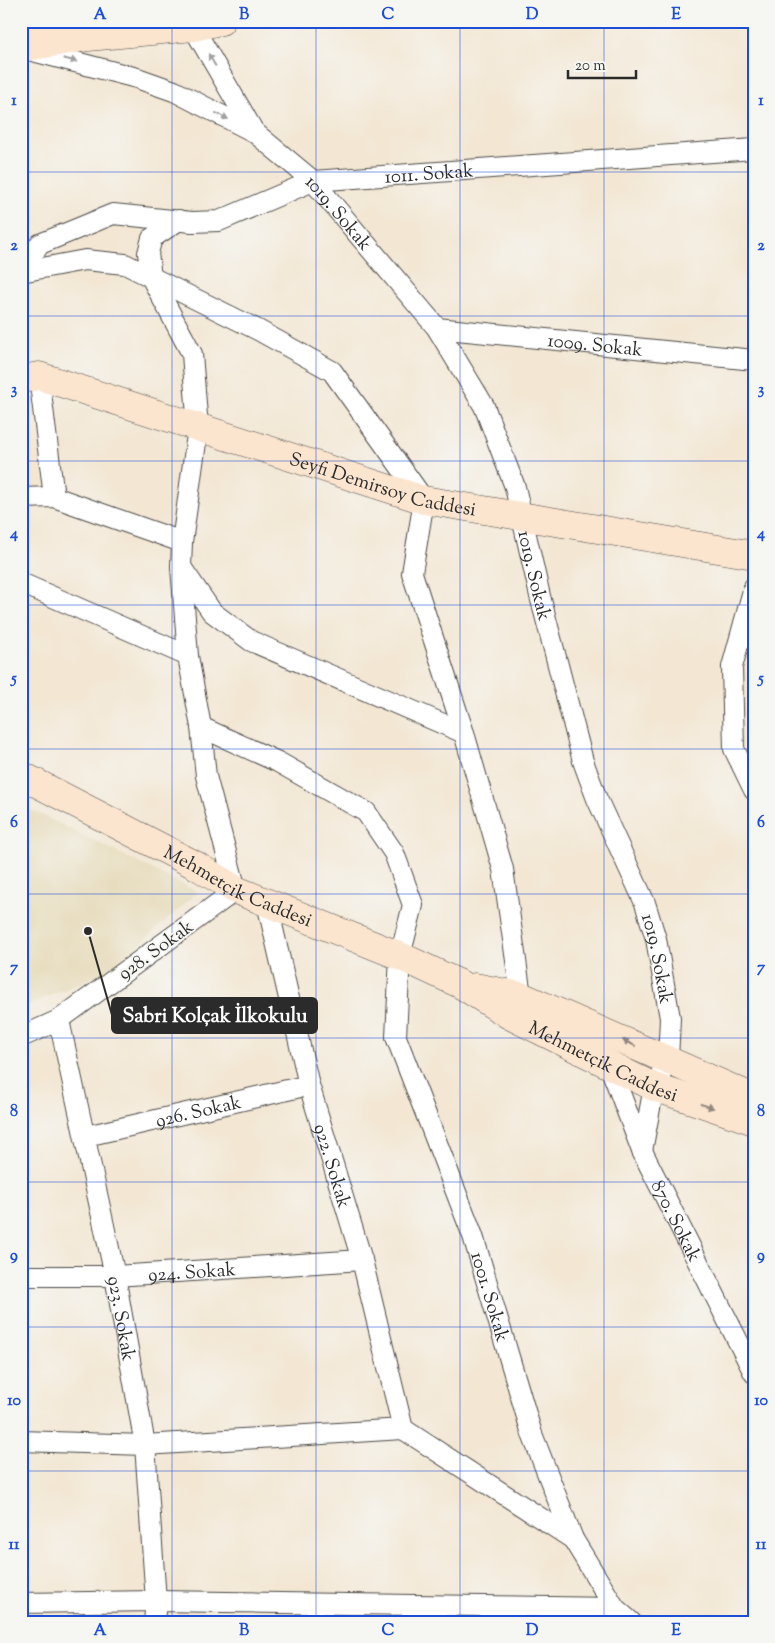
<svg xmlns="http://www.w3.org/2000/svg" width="775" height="1643" font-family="'Sorts Mill Goudy',serif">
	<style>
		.built { fill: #e6daba }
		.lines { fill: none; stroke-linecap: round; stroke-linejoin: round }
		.minor-casing { stroke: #494744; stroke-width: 22 }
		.secondary-casing { stroke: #494744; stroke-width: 29 }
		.minor { stroke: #fff; stroke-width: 20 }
		.secondary { stroke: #fbe5cf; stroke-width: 28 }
		.oneway { fill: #a0a0a0 }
		.oneway2 { fill: #93887d }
		.grid { fill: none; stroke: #1d4ed8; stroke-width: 1; stroke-opacity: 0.55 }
		.labels { text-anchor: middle; stroke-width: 4; stroke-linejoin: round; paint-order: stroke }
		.street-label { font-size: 19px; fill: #2b2b2b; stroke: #f6f6f2 }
		.leader { fill: none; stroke: #2b2b2b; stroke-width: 2 }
		.callout-dot { fill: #2b2b2b; stroke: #f6f6f2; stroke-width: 2 }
		.callout { fill: #2b2b2b; stroke: #2b2b2b; stroke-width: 2 }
		.callout-label { font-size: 20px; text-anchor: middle; font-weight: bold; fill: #fff }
		.neatline { fill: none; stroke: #1d4ed8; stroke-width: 2 }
		.grid-label { font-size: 16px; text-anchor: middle; font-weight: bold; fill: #1d4ed8 }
	</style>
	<rect width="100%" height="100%" fill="#f6f6f2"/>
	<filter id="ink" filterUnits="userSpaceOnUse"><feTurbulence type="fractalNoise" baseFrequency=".02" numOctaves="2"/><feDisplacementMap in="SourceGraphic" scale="10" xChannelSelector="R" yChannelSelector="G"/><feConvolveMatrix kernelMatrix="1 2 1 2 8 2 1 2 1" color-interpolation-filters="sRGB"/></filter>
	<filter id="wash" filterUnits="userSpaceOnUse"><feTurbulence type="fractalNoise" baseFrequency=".0096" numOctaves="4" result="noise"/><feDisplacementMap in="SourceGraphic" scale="20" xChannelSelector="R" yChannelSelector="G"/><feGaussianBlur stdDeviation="1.12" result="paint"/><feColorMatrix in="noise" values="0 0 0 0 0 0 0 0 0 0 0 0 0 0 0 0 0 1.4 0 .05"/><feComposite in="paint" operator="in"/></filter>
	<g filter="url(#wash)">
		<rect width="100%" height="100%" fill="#f3e7d4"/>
		<path class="built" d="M21 805 198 892 111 970 23 1007Z"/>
	</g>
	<g filter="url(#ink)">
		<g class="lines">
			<defs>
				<g id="minor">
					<path d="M193 27 254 132"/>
					<path id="s1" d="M29 50 137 78 174 91 254 132 313 181 437 328 484 406 515 487 540 596 583 761 597 799 645 903 656 939 670 1018 668 1060 654 1087 642 1151"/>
					<path d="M179 220 152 238 148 253 151 277 258 330 332 371 424 500 412 573 464 733 503 869 521 996"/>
					<path id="s2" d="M21 270 40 244 113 214 192 222 219 221 313 181 754 149"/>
					<path d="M21 272 85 260 125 264 151 277 192 354 198 428 182 542 181 567 188 656 201 727 206 776 236 890 59 1020 21 1037"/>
					<path id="s3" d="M437 328 754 360"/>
					<path d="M39 376 54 497"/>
					<path d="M21 498 54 497 182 542"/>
					<path d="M181 567 212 612 251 641 464 733"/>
					<path d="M21 583 188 656"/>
					<path d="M754 587 732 667 734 749 754 790"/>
					<path id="s4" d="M201 727 278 762 366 812 394 853 413 905 400 956 396 1037 473 1236 532 1434 573 1539 615 1608 631 1622"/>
					<path id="s5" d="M267 903 309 1085 362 1260 403 1429 573 1539"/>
					<path id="s6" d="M59 1020 115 1276 145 1445 156 1601 154 1622"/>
					<path id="s7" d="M609 1064 642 1151 754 1373"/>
					<path id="s8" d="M86 1136 309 1085"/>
					<path id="s9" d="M21 1276H115L362 1260"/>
					<path d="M21 1441 145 1445 403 1429"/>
					<path d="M21 1603 156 1601 615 1608"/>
				</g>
				<g id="secondary">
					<path d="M21 25 70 33"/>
					<path d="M21 48 88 37 193 27 221 21"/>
					<path id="s10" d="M21 379 39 376 424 500 754 555"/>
					<path id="s11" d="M21 775 197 866 236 890 400 956 460 984 509 1015 654 1087 754 1121"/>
					<path d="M475 987 521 996 754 1098"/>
				</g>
			</defs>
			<use href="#minor" class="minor-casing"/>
			<use href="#secondary" class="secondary-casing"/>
			<use href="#minor" class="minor"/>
			<use href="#secondary" class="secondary"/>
		</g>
		<defs><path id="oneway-solid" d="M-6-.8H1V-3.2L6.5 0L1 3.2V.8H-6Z" transform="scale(1.25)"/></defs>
		<g class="oneway">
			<use href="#oneway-solid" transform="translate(70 60) rotate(14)"/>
			<use href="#oneway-solid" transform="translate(212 60) rotate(-120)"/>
			<use href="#oneway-solid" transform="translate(222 116) rotate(27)"/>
		</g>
		<g class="oneway2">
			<use href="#oneway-solid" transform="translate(629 1043) rotate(-155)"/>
			<use href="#oneway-solid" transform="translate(707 1106) rotate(18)"/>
		</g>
	</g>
	<path class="grid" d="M172 21V1622M316 21V1622M460 21V1622M604 21V1622M21 172H754M21 316H754M21 461H754M21 605H754M21 749H754M21 894H754M21 1038H754M21 1182H754M21 1327H754M21 1471H754"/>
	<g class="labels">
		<g class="street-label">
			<text dy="7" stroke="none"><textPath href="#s2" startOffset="436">1011. Sokak</textPath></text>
			<text dy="7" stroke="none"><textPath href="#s1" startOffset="358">1019. Sokak</textPath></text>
			<text dy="7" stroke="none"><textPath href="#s3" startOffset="159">1009. Sokak</textPath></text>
			<text dy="7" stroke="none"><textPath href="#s10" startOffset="379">Seyfi Demirsoy Caddesi</textPath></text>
			<text dy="7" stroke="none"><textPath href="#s1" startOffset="778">1019. Sokak</textPath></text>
			<text dy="7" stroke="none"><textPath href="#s11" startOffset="244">Mehmetçik Caddesi</textPath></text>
			<text transform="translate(155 949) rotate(-36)" y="7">928. Sokak</text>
			<text dy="7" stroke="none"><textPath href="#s1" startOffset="1182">1019. Sokak</textPath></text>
			<text dy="7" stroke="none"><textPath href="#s11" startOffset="650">Mehmetçik Caddesi</textPath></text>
			<text dy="7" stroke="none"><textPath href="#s8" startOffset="115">926. Sokak</textPath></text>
			<text dy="7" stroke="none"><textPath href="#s5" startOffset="271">922. Sokak</textPath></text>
			<text dy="7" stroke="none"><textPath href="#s7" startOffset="171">870. Sokak</textPath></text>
			<text dy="7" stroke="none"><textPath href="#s9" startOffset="171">924. Sokak</textPath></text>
			<text dy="7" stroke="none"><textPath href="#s4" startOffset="701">1001. Sokak</textPath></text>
			<text dy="7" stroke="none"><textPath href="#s6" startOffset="305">923. Sokak</textPath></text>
		</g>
	</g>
	<path class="leader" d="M88 931L112 1015"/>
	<circle class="callout-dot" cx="88" cy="931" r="5"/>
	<rect class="callout" x="112" y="998" width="205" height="35" rx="5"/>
	<g class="callout-label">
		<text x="215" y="1022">Sabri Kolçak İlkokulu</text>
	</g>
	<rect width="775" height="1643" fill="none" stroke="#f6f6f2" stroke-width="55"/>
	<path d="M568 70v8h68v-8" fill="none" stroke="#2b2b2b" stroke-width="2.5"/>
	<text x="575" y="70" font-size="15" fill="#2b2b2b" stroke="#f6f6f2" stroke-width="4" paint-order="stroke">20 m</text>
	<rect x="28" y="28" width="720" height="1588" class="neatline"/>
	<g class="grid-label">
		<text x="100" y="19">A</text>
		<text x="244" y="19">B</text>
		<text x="388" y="19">C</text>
		<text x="532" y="19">D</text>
		<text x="676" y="19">E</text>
		<text x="14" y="105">1</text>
		<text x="761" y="105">1</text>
		<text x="14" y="250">2</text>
		<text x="761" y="250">2</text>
		<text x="14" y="394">3</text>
		<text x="761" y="394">3</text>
		<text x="14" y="538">4</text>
		<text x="761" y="538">4</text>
		<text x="14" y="683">5</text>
		<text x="761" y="683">5</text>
		<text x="14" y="827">6</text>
		<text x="761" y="827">6</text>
		<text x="14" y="972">7</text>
		<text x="761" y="972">7</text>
		<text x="14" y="1116">8</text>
		<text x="761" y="1116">8</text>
		<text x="14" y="1260">9</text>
		<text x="761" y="1260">9</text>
		<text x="14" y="1405">10</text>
		<text x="761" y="1405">10</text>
		<text x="14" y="1549">11</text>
		<text x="761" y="1549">11</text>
		<text x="100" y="1635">A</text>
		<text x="244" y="1635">B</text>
		<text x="388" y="1635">C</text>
		<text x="532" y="1635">D</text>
		<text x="676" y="1635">E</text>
	</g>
</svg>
